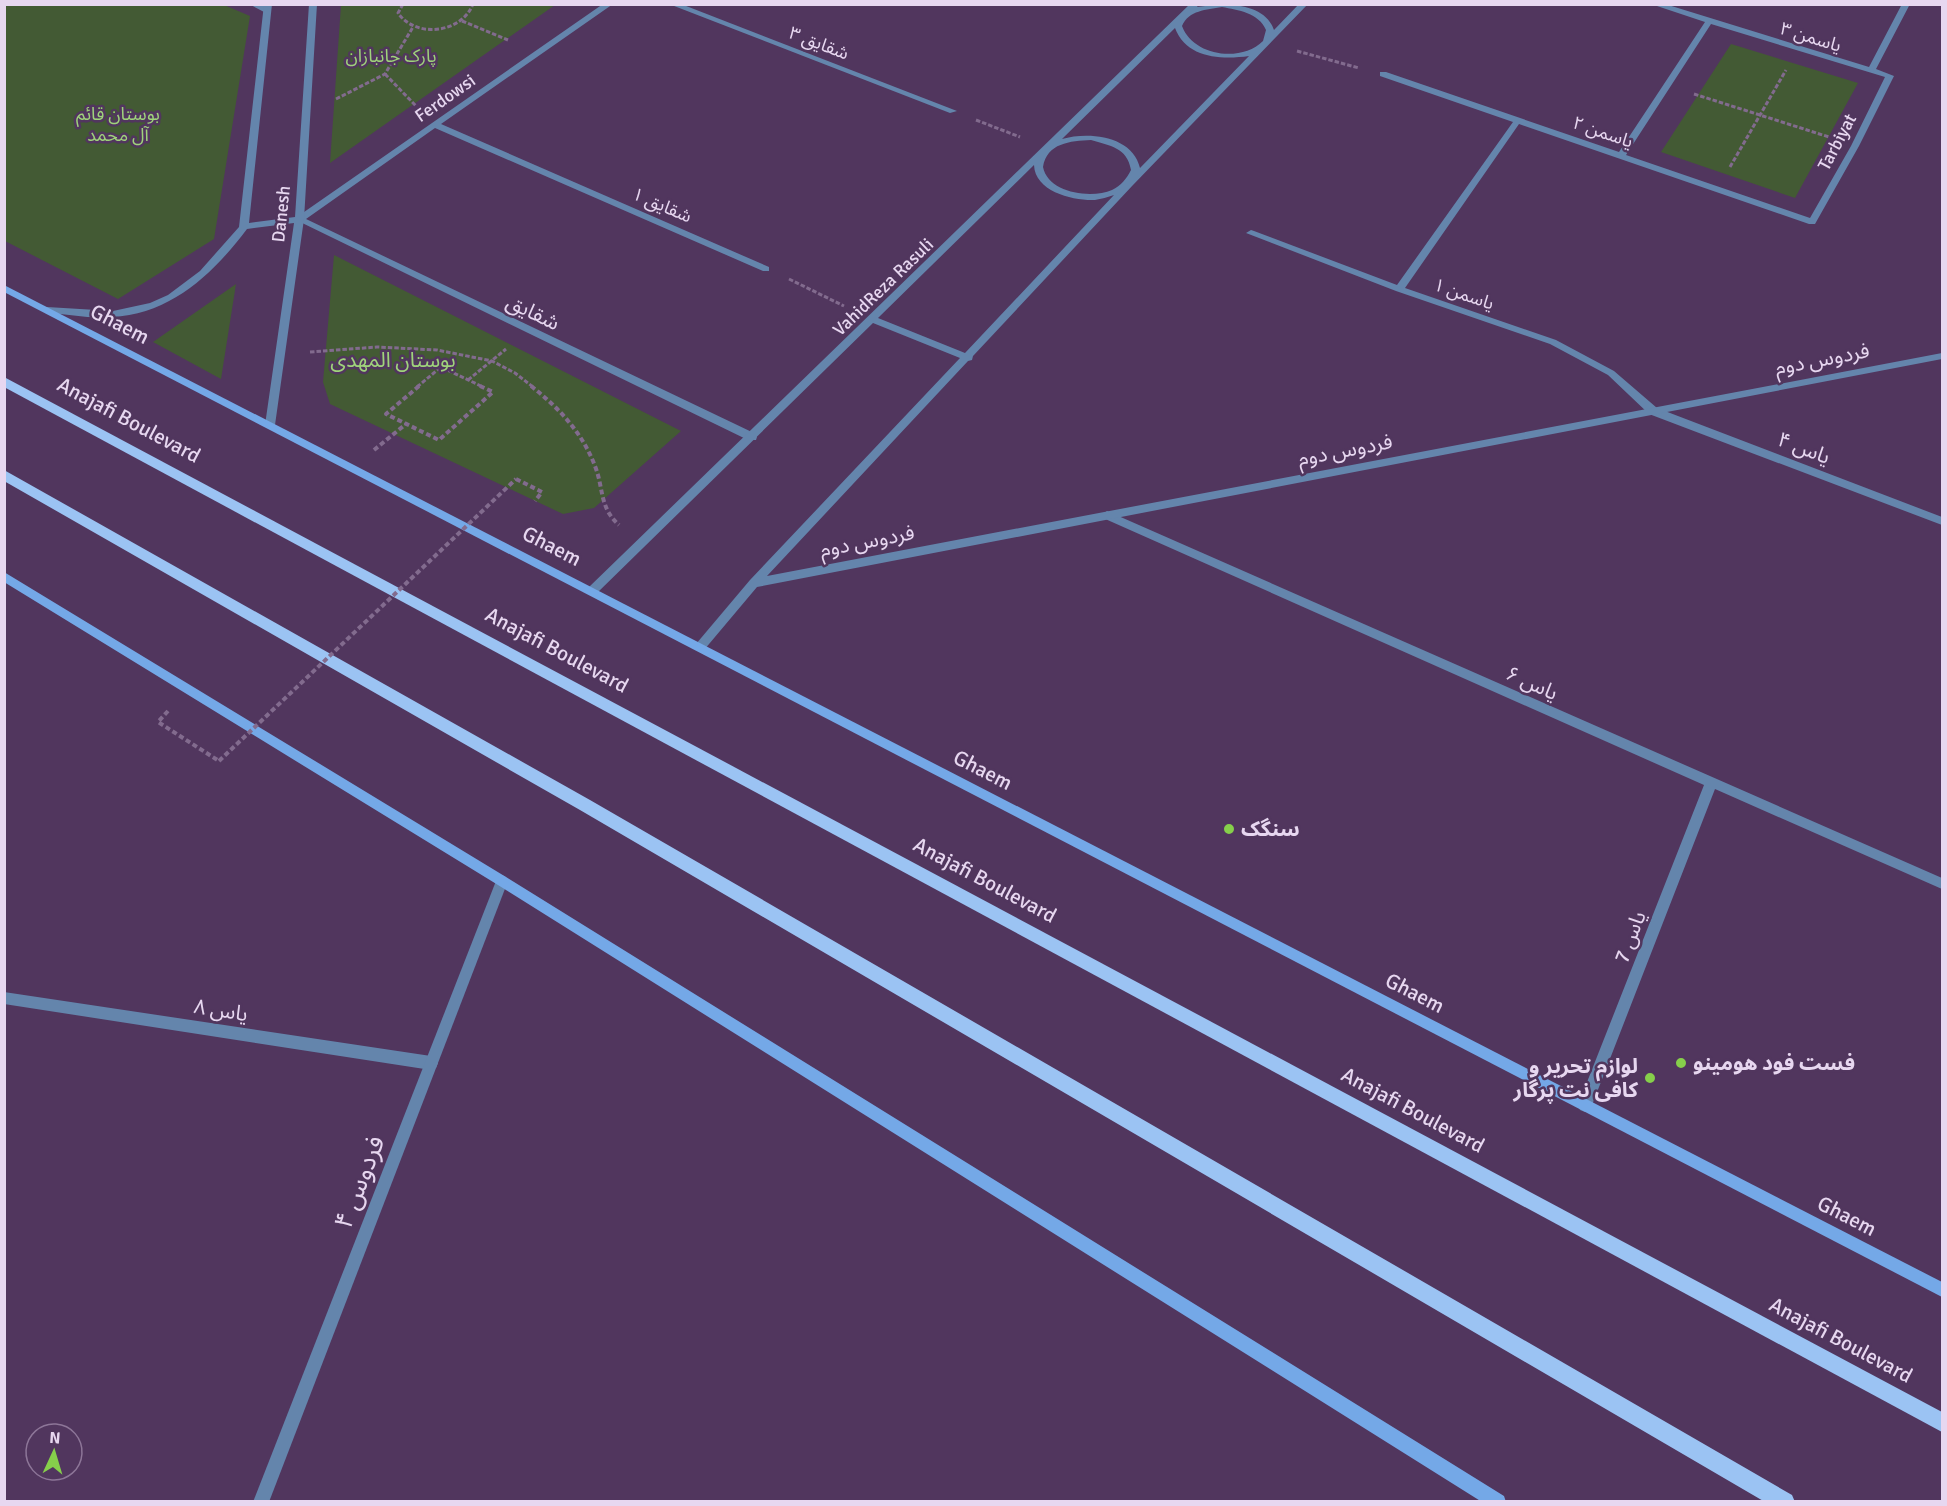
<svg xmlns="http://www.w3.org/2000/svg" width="1947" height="1506" font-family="Signika,'Noto Sans Arabic',sans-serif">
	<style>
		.green { fill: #435a34 }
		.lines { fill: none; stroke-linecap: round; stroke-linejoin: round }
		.path-far1 { stroke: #826b8e; stroke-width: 3; stroke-dasharray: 4.5 2; stroke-linecap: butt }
		.path { stroke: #826b8e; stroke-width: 4; stroke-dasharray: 5 3; stroke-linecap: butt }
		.minor { fill: #6485ac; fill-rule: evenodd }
		.tertiary { fill: #6485ac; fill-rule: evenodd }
		.secondary { fill: #74a8e7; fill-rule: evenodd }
		.primary { fill: #9bc3f3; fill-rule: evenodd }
		.path-bridge { stroke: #826b8e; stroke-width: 4; stroke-dasharray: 5 3; stroke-linecap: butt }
		.poi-dot { fill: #86cf4b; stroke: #51365e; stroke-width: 2 }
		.labels { text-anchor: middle; stroke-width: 5; stroke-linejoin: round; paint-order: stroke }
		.far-street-label { font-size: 18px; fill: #e7d7f0; stroke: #51365e }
		.far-park-label { font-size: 18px; fill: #9fd37b; stroke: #51365e }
		.street-label { font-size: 21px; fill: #e7d7f0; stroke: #51365e }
		.park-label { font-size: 21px; fill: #9fd37b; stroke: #51365e }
		.poi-label { font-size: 21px; font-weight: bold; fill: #e7d7f0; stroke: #51365e; text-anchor: start }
		.near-street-label { font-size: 26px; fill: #e7d7f0; stroke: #51365e }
	</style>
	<rect width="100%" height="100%" fill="#51365e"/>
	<g class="green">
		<path d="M224 5 250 16 214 239 118 299 5 241V5Z"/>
		<path d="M341 5V4L555 5 330 163Z"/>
		<path d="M1731 44 1858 83 1795 198 1661 152Z"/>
		<path d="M334 255 681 431 594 508 563 514 330 404 323 382Z"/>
		<path d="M236 284 221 379 153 342Z"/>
	</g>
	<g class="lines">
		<g class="path-far1">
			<path d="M403 4 398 13C416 39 462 33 473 4"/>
			<path d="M462 21 508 40"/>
			<path d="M1297 51 1359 68"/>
			<path d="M385 74 416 106"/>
			<path d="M1694 94 1829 137"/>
			<path d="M336 99 385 74 413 27"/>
			<path d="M976 120 1020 137"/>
			<path d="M1730 167 1786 70"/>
			<path d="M789 279 844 306"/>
			<path d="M310 352 377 347 437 350 492 361 515 373 533 387"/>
			<path d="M468 380 506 349"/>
			<path d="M417 387 441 367 483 387"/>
		</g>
		<g class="path">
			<path d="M419 386 386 414 439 440 493 392 480 386"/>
			<path d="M531 386C558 407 582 432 595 466 604 489 599 507 619 525"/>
			<path d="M374 450 406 424"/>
			<path d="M516 479 542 492 535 501"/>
			<path d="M168 711 158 722 219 761"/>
		</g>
		<g class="minor">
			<path d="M249 4H261L271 10 264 12Z"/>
			<path d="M603 4H613L441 124 769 267V271H763L435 128 306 219 756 434 757 437 756 440H748L294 219Z"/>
			<path d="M669 4H681L957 111 950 113Z"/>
			<path d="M1651 4H1665L1869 67 1902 4H1910L1876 69 1894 76 1859 146 1815 224H1809L1519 124 1405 288 1556 340 1614 371 1657 408 1942 517V525L1649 414 1608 375 1550 344 1396 291 1246 233 1251 230 1254 231 1397 285 1513 122 1380 76V72H1386L1619 152 1705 22ZM1711 24 1885 77 1851 146 1810 218 1626 155Z"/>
			<path d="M1107 511 1942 878V889L1715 789 1592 1105 1590 1110 1585 1112 1580 1110 1578 1105 1704 785 1103 518 1102 515Z"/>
			<path d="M4 992 431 1056 436 1058 438 1063 436 1068 431 1070 4 1004Z"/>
		</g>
		<g class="tertiary">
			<path d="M264 4H272L249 223 295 217 309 4H317L304 219 275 425 270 429 265 425 294 223 247 229C213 274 171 314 112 317 90 319 68 314 47 313L42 310 47 307 113 311 150 303 168 295 200 271 239 227Z"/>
			<path d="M1190 4H1199L1197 7C1222 3 1264 1 1274 30L1299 4H1308L1133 185 973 356 972 360 968 361 767 576 1942 353V359L757 587 704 650H696L694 647 696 644 750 580 960 358 873 323 596 594H588L586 591 588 588ZM1222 7C1238 10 1259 13 1266 30L1263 41C1241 63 1193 56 1182 26 1189 10 1206 10 1222 7ZM1175 28C1186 58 1221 60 1249 56L1140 168C1133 136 1089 131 1062 139ZM1091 140C1110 146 1127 147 1131 170 1127 178 1121 186 1112 190 1091 199 1048 193 1043 167 1047 143 1070 141 1091 140ZM1034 165C1035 192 1074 201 1095 200 1101 199 1108 197 1114 195L965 353 878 318Z"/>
			<path d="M502 875 506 877 508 881 269 1502H253L496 881 498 877Z"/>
		</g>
		<g class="secondary">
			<path d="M4 285 1942 1282V1297L4 292Z"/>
			<path d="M4 572 506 877 1504 1496 1506 1502H1482L498 885 4 582Z"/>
		</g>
		<g class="primary">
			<path d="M4 377 1942 1412V1432L4 387Z"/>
			<path d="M4 470 590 800 1792 1495 1795 1502H1765L580 810 4 481Z"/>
		</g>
		<path class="path-bridge" d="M219 761 516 479"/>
	</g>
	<g class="poi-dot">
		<circle cx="1229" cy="829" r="6"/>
		<circle cx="1681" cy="1063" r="6"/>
		<circle cx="1650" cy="1078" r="6"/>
	</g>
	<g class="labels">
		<g class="far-street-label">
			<text transform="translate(1811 37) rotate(17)" y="6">یاسمن ۳</text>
			<text transform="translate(819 43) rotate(21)" y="6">شقایق ۳</text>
			<text transform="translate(445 98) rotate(-35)" y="6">Ferdowsi</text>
			<text transform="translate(1603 132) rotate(19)" y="6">یاسمن ۲</text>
			<text transform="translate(1837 142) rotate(-62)" y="6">Tarbiyat</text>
			<text transform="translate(662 205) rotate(23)" y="6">شقایق ۱</text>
			<text transform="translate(281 214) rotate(-84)" y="6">Danesh</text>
			<text transform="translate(883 287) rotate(-44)" y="6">VahidReza Rasuli</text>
			<text transform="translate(1464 294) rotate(19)" y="6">یاسمن ۱</text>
		</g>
		<g class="far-park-label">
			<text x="391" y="62">پارک جانبازان</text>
			<text x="118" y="120">بوستان قائم<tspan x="118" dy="21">آل محمد</tspan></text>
		</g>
		<g class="street-label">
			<text transform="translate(533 312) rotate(26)" y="7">شقایق</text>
			<text transform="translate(120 324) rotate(27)" y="7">Ghaem</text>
			<text transform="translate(1822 359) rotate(-11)" y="7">فردوس دوم</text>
			<text transform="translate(129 420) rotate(28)" y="7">Anajafi Boulevard</text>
			<text transform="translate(1804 448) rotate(21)" y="7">یاس ۴</text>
			<text transform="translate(1345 450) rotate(-11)" y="7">فردوس دوم</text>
			<text transform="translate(867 541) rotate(-11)" y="7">فردوس دوم</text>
			<text transform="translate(552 546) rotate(27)" y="7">Ghaem</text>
			<text transform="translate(557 650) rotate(28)" y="7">Anajafi Boulevard</text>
			<text transform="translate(1532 683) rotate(24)" y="7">یاس ۶</text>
			<text transform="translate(983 770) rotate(27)" y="7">Ghaem</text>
			<text transform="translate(985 880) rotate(28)" y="7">Anajafi Boulevard</text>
			<text transform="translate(1630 937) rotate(-69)" y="7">یاس 7</text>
			<text transform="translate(1415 993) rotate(27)" y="7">Ghaem</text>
			<text transform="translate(221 1010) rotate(9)" y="7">یاس ۸</text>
			<text transform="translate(1413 1110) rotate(28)" y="7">Anajafi Boulevard</text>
			<text transform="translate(1847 1216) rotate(27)" y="7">Ghaem</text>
			<text transform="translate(1841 1340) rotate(28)" y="7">Anajafi Boulevard</text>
		</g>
		<g class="park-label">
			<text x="393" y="367">بوستان المهدی</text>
		</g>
		<g class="poi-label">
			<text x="1241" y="836">سنگک</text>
			<text x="1693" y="1070">فست فود هومینو</text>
			<text x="1638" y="1073" text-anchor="end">لوازم تحریر و<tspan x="1638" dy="24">کافی نت پرگار</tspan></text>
		</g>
		<g class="near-street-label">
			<text transform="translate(359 1182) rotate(-69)" y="9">فردوس ۴</text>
		</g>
	</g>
	<rect width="1947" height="1506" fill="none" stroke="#e7d7f0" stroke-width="12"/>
	<g transform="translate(54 1452) rotate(4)"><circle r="28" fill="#51365e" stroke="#8d7698" stroke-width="1.5"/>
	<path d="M0-4.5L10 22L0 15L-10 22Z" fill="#86cf4b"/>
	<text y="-9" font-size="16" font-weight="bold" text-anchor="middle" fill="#e7d7f0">N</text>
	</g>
</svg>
